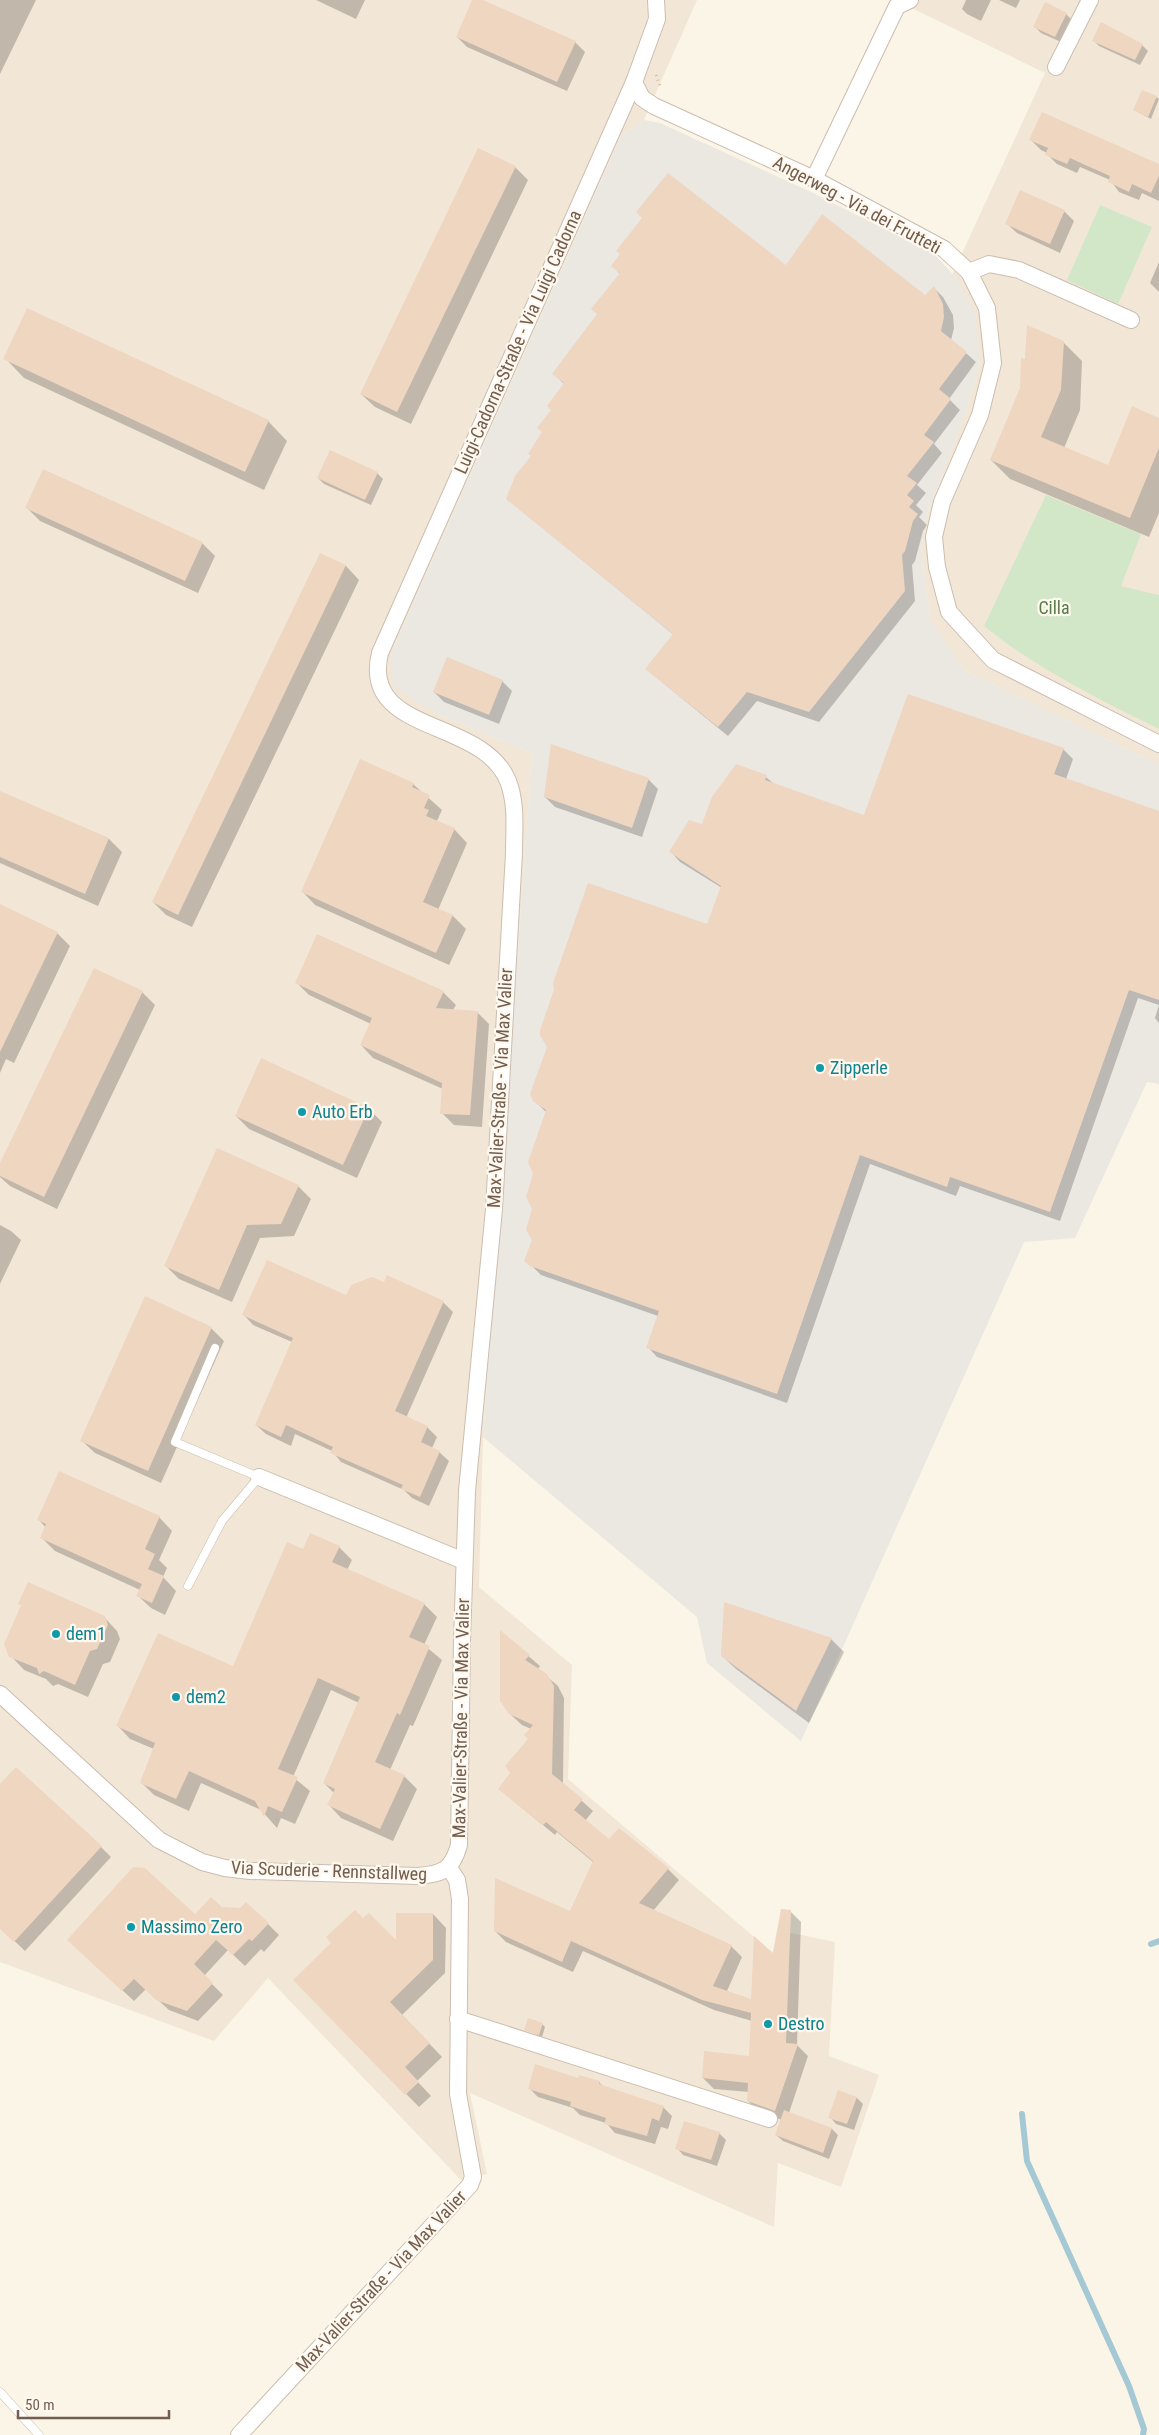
<svg xmlns="http://www.w3.org/2000/svg" width="1159" height="2435" font-family="'Roboto Condensed',sans-serif">
	<style>
		.residential { fill: #f2e7d6 }
		.industrial { fill: #ebe7e1 }
		.green { fill: #d2e7c7 }
		.shadow { fill: #0003 }
		.lines { fill: none; stroke-linecap: round; stroke-linejoin: round }
		.stream { stroke: #a4c9d4; stroke-width: 6 }
		.building { fill: #eed6c1 }
		.lane-casing { stroke: #ccbdae; stroke-width: 9 }
		.street-casing { stroke: #ccbdae; stroke-width: 18 }
		.path { stroke: #d3baa4; stroke-width: 3; stroke-dasharray: 1 4; stroke-linecap: butt }
		.lane { stroke: #fff; stroke-width: 8 }
		.street { stroke: #fff; stroke-width: 16 }
		.culture-dot { fill: #0f9aa8; stroke: #fef8ee; stroke-width: 2 }
		.labels { text-anchor: middle; stroke-width: 4.5; stroke-linejoin: round; paint-order: stroke }
		.street-label { font-size: 18px; fill: #725d4e; stroke: #fef8ee }
		.park-label { font-size: 18px; fill: #557c4a; stroke: #fef8ee }
		.culture-label { font-size: 18px; fill: #0d838f; stroke: #fef8ee; text-anchor: start }
	</style>
	<rect width="100%" height="100%" fill="#fbf5e7"/>
	<g class="residential">
		<path d="M0 0H697L644 120 621 136 393 649 439 715 532 753 483 1437 479 1587 572 1665 568 1779 773 1953 777 1930 835 1942 829 2056 879 2075 841 2187 778 2163 774 2227 470 2093 487 2174 461 2180 268 1978 214 2041 0 1962Z"/>
		<path d="M895 0H1159V765L964 670 930 619 921 547 928 512 966 412 980 363 958 280 952 275 1045 73Z"/>
	</g>
	<path class="industrial" d="M644 120 660 123 811 192 934 254 958 280 975 313 980 363 966 412 928 512 921 547 930 619 964 670 1159 765V1084L1147 1082 1075 1238 1024 1242 801 1741 707 1663 697 1617 483 1437 532 753 439 715 398 690 393 682 391 669 393 649 621 136Z"/>
	<g class="green">
		<path d="M1100 205 1152 227 1118 304 1067 280Z"/>
		<path d="M1046 495 1141 534 1121 586 1159 595V729C1098 699 1037 669 984 626Z"/>
	</g>
	<g class="shadow">
		<path d="M0 0H36L0 74Z"/>
		<path d="M316 0H365L356 19Z"/>
		<path d="M474 0H480L575 42 585 52 567 91 467 47 457 37Z"/>
		<path d="M966 0H991L981 21 967 14 962 9Z"/>
		<path d="M999 0H1020L1016 8Z"/>
		<path d="M1066 14 1072 20 1061 42 1041 33 1034 26Z"/>
		<path d="M1094 41 1142 45 1148 51 1140 65 1099 46Z"/>
		<path d="M1156 97 1159 99 1151 119 1134 110Z"/>
		<path d="M1031 140 1159 166V201L1142 193 1139 200 1119 192 1110 180 1080 167 1077 173 1057 164 1047 154V153L1041 150Z"/>
		<path d="M515 167 528 180 411 424 375 407 361 394Z"/>
		<path d="M1064 211 1074 221 1060 253 1017 233 1007 224Z"/>
		<path d="M1159 262V292L1150 283Z"/>
		<path d="M613 266H786L925 297 934 288 943 297 953 315 954 328 951 340 976 362 949 399 960 410 934 444 942 453 917 485 926 493 916 505 923 512 919 517 927 525 923 531 915 561 912 565 915 601 819 722 757 701 728 736 657 678 674 635 507 499 532 456 565 385 554 374 598 314 620 274Z"/>
		<path d="M1063 342 1082 361 1080 410 1064 448 1108 466 1159 419V513L1149 537 1010 479 991 460 1021 388 1027 360Z"/>
		<path d="M5 358 268 421 287 441 264 490 24 378Z"/>
		<path d="M377 473 383 479 371 505 324 484 318 478Z"/>
		<path d="M27 508 202 543 215 556 198 593 40 521Z"/>
		<path d="M321 555 346 566 359 580 192 927 166 915 153 902Z"/>
		<path d="M448 659 502 681 512 691 499 724 444 702 434 692Z"/>
		<path d="M1063 749 1073 759 1066 779 1159 812V1023L1155 1018 1159 1005 1138 998 1060 1221 960 1186 956 1196 870 1164 787 1403 657 1357 648 1347 658 1316 541 1275 526 1260 533 1240 535 1174 546 1112 534 1100 708 926 722 888 680 862 671 852 766 777 775 785 865 816Z"/>
		<path d="M648 779 658 789 642 837 555 807 545 797Z"/>
		<path d="M413 784 442 810 437 821 454 829 467 843 438 910 453 916 466 929 449 965 315 905 302 891Z"/>
		<path d="M0 792 109 839 122 852 98 906 0 863Z"/>
		<path d="M0 905 57 933 70 946 14 1063 6 1059 0 1073Z"/>
		<path d="M297 983 443 992 456 1005 453 1010 477 1012 489 1024 482 1127 454 1125 442 1113 443 1089 373 1058 361 1045 371 1024 309 995Z"/>
		<path d="M142 992 155 1005 57 1209 10 1186 0 1177V1166Z"/>
		<path d="M262 1060 369 1109 382 1122 357 1178 249 1129 236 1116Z"/>
		<path d="M298 1186 311 1199 294 1236 260 1238 232 1302 179 1279 166 1266Z"/>
		<path d="M0 1225 11 1231 21 1240 0 1284Z"/>
		<path d="M346 1297 443 1302 453 1312 406 1418 427 1427 437 1437 432 1448 439 1452 449 1461 429 1506 412 1498 404 1490 341 1462 332 1451 295 1434 291 1446 266 1434 256 1425 292 1342 253 1325 244 1315Z"/>
		<path d="M211 1328 224 1341 161 1483 95 1453 81 1440Z"/>
		<path d="M60 1473 159 1517 172 1531 159 1560 167 1568 163 1577 176 1591 165 1615 151 1608 137 1595 140 1590 55 1551 42 1538 46 1528 39 1520Z"/>
		<path d="M339 1547 352 1560 347 1570 424 1604 437 1617 424 1645 442 1660 413 1726 410 1725 390 1770 404 1776 417 1789 393 1841 341 1818 329 1805 334 1793 324 1783 359 1703 331 1690 293 1777 310 1791 295 1824 281 1818 277 1828 261 1810 201 1783 189 1811 154 1795 141 1782 154 1749 130 1739 118 1726 233 1668 303 1550Z"/>
		<path d="M104 1617 117 1631 120 1639 110 1662 103 1664 88 1697 58 1684 53 1686 46 1679 24 1670 11 1656Z"/>
		<path d="M502 1633 540 1666 538 1669 558 1686 564 1698 563 1784 593 1811 585 1821 609 1840 668 1869 679 1880 653 1911 731 1946 742 1957 727 1991 752 2001 774 1955 790 1911 801 1922 797 2045 808 2056 789 2113 832 2129 838 2135 829 2159 783 2141 776 2135 782 2120 759 2112 748 2101 749 2092 714 2089 703 2078 750 2057 752 2021 714 2010 583 1951 573 1972 506 1942 495 1931 570 1912 593 1862 557 1832 555 1835 499 1789 512 1774 529 1739 531 1729 522 1725 510 1714Z"/>
		<path d="M831 1639 844 1652 809 1723 736 1669 722 1656Z"/>
		<path d="M0 1786 101 1847 111 1857 25 1951 0 1927Z"/>
		<path d="M221 1909 268 1924 279 1935 264 1952 261 1949 245 1966 228 1950 204 1976 223 1995 198 2021 169 2010 146 1989 134 2001 80 1951Z"/>
		<path d="M433 1914 446 1928 445 1973 402 2015 442 2057 417 2081 431 2096 419 2107 295 1980 364 1920 397 1943Z"/>
		<path d="M542 2024 545 2027 542 2037 526 2029Z"/>
		<path d="M579 2079 599 2082 604 2087 663 2107 672 2116 668 2129 661 2127 655 2144 615 2133 606 2123 580 2115 573 2108 538 2097 529 2088Z"/>
		<path d="M839 2091 857 2098 863 2104 854 2130 836 2124 830 2117Z"/>
		<path d="M719 2133 726 2140 717 2166 683 2155 677 2148Z"/>
	</g>
	<g class="lines">
		<g class="stream">
			<path d="M1151 1944 1159 1941"/>
			<path d="M1022 2114 1027 2161 1129 2386 1144 2429 1143 2435"/>
		</g>
	</g>
	<g class="building">
		<path d="M472 0H483L576 41 557 82 456 37Z"/>
		<path d="M1045 2 1067 13 1055 37 1033 27Z"/>
		<path d="M1101 22 1143 44 1135 60 1092 41Z"/>
		<path d="M1142 90 1157 96 1148 117 1133 110Z"/>
		<path d="M1042 112 1159 164V176L1151 193 1132 184 1129 192 1108 182 1110 176 1083 164 1070 158 1067 164 1045 155 1048 148 1029 140Z"/>
		<path d="M478 148 516 166 397 412 360 394Z"/>
		<path d="M668 173 786 265 822 214 925 295 934 286 943 304 944 317 941 331 967 352 939 389 951 399 924 435 934 442 907 476 917 483 907 495 914 501 909 507 918 514 913 521 905 551 902 555 905 591 809 712 747 692 718 727 645 669 673 634 506 499 515 476 531 456 528 454 542 432 537 428 551 410 547 406 564 383 552 374 597 314 591 309 620 273 611 266 620 254 616 251 642 218 636 212Z"/>
		<path d="M1020 190 1065 210 1050 244 1005 224Z"/>
		<path d="M27 308 269 420 245 472 3 359Z"/>
		<path d="M1027 325 1064 341 1061 390 1041 437 1108 465 1132 406 1159 418V448L1130 518 990 460 1020 388 1021 358 1025 359Z"/>
		<path d="M330 450 378 472 365 500 317 478Z"/>
		<path d="M43 469 203 542 185 581 25 508Z"/>
		<path d="M320 553 346 565 178 915 152 902Z"/>
		<path d="M447 657 503 680 489 715 433 692Z"/>
		<path d="M908 694 1064 748 1054 774 1159 811V1000L1129 990 1050 1212 950 1177 947 1187 860 1155 777 1394 646 1348 659 1311 530 1266 524 1261 532 1240 526 1230 532 1209 526 1197 533 1174 528 1162 546 1110 533 1101 530 1094 547 1047 540 1035V1030L554 990 553 983 588 883 707 924 721 886 669 852 689 820 702 824 712 797 736 764 767 775 765 780 864 815Z"/>
		<path d="M551 744 649 778 632 828 544 797Z"/>
		<path d="M360 759 414 783 412 787 430 795 424 808 429 810 426 816 455 828 423 902 453 915 436 953 301 892Z"/>
		<path d="M0 791 109 838 85 894 0 857Z"/>
		<path d="M0 904 58 932 0 1052Z"/>
		<path d="M317 934 444 991 436 1008 478 1011 470 1115 440 1114 442 1083 360 1045 372 1018 295 983Z"/>
		<path d="M94 968 143 991 44 1197 0 1176V1163Z"/>
		<path d="M261 1058 369 1108 343 1165 235 1116Z"/>
		<path d="M217 1148 299 1185 281 1224 247 1225 219 1290 164 1266Z"/>
		<path d="M267 1260 346 1295 351 1285 372 1277 384 1282 387 1275 444 1301 395 1411 428 1426 421 1442 440 1451 420 1497 401 1489 403 1485 330 1453 333 1447 286 1425 281 1437 255 1425 293 1338 242 1315Z"/>
		<path d="M145 1296 212 1327 148 1471 80 1441Z"/>
		<path d="M59 1471 160 1516 145 1549 155 1554 148 1569 164 1576 152 1603 136 1596 142 1584 40 1538 46 1524 37 1520Z"/>
		<path d="M310 1533 340 1546 332 1562 425 1603 409 1637 430 1646 400 1715 397 1713 375 1762 405 1775 380 1829 327 1805 335 1789 323 1783 360 1697 318 1678 278 1769 298 1777 282 1812 268 1806 264 1817 255 1801 189 1771 176 1799 140 1783 155 1743 116 1726 158 1633 233 1666 287 1542 303 1549Z"/>
		<path d="M28 1582 105 1616 108 1625 97 1649 90 1651 75 1685 44 1671 39 1674 37 1668 9 1657 4 1644 21 1605 18 1604Z"/>
		<path d="M724 1602 832 1638 796 1711 721 1656Z"/>
		<path d="M500 1630 530 1655 525 1660 547 1674 554 1686 552 1774 583 1799 574 1810 609 1839 619 1828 669 1868 639 1903 732 1945 713 1986 751 1999 754 1936 773 1953 781 1909 791 1910 786 2043 798 2044 775 2111 747 2101 748 2083 702 2078 704 2051 749 2056 751 2013 702 2000 571 1941 562 1962 494 1931 495 1878 570 1911 593 1861 546 1822 543 1825 498 1789 510 1773 505 1766 528 1739 524 1735 533 1725 509 1714 500 1701Z"/>
		<path d="M16 1767 102 1846 14 1942 0 1929V1784Z"/>
		<path d="M133 1867 145 1868 195 1914 211 1897 222 1907 240 1908 246 1902 269 1923 252 1941 249 1939 233 1955 216 1940 194 1964 213 1983 187 2011 156 2000 134 1979 122 1991 67 1940Z"/>
		<path d="M355 1910 363 1918 369 1913 396 1940V1913H433V1960L390 2002 430 2043 405 2067 419 2082 405 2095 293 1980 331 1943 326 1937Z"/>
		<path d="M528 2018 543 2023 539 2035 524 2030Z"/>
		<path d="M535 2064 578 2078 579 2075 600 2081 599 2084 664 2106 659 2121 652 2118 647 2136 604 2124 606 2118 570 2106 571 2102 528 2089Z"/>
		<path d="M838 2090 857 2097 847 2124 828 2118Z"/>
		<path d="M784 2110 832 2128 823 2153 775 2135Z"/>
		<path d="M684 2121 720 2132 711 2160 675 2149Z"/>
	</g>
	<g class="lines">
		<defs>
			<g id="lane">
				<path d="M188 1586 222 1521 259 1477 175 1442 215 1348"/>
				<path d="M0 2392 39 2435"/>
			</g>
			<g id="street">
				<path d="M1056 67 1090 0"/>
				<path d="M634 82 642 98 654 106 814 179 944 249 969 272 987 308 993 363 980 415 942 502 934 537 937 567 949 612 993 660 1159 744"/>
				<path d="M814 179 897 6 910 0"/>
				<path d="M969 272 989 264 1019 270 1131 320"/>
				<path d="M259 1477 464 1561"/>
				<path d="M0 1694 159 1840 202 1862 225 1868 250 1871 418 1876C443 1874 452 1870 459 1845L462 1641 467 1491 494 1209 514 853C514 829 517 804 508 781 482 717 360 735 380 653L634 82 657 19 656 0"/>
				<path d="M458 2019 769 2119"/>
				<path d="M239 2435 470 2185 473 2177 458 2094 460 1899 457 1880 449 1868"/>
			</g>
		</defs>
		<use href="#lane" class="lane-casing"/>
		<use href="#street" class="street-casing"/>
		<path class="path" d="M656 75 661 88"/>
		<use href="#lane" class="lane"/>
		<use href="#street" class="street"/>
	</g>
	<g class="culture-dot">
		<circle cx="820" cy="1068" r="5"/>
		<circle cx="302" cy="1112" r="5"/>
		<circle cx="56" cy="1634" r="5"/>
		<circle cx="176" cy="1697" r="5"/>
		<circle cx="131" cy="1927" r="5"/>
		<circle cx="768" cy="2024" r="5"/>
	</g>
	<g class="labels">
		<g class="street-label">
			<text transform="translate(857 205) rotate(28)" y="6">Angerweg - Via dei Frutteti</text>
			<text transform="translate(518 342) rotate(-66)" y="6">Luigi-Cadorna-Straße - Via Luigi Cadorna</text>
			<text transform="translate(500 1088) rotate(-87)" y="6">Max-Valier-Straße - Via Max Valier</text>
			<text transform="translate(461 1718) rotate(-89)" y="6">Max-Valier-Straße - Via Max Valier</text>
			<text transform="translate(329 1871) rotate(2)" y="6">Via Scuderie - Rennstallweg</text>
			<text transform="translate(381 2281) rotate(-47)" y="6">Max-Valier-Straße - Via Max Valier</text>
		</g>
		<g class="park-label">
			<text x="1054" y="614">Cilla</text>
		</g>
		<g class="culture-label">
			<text x="830" y="1074">Zipperle</text>
			<text x="312" y="1118">Auto Erb</text>
			<text x="66" y="1640">dem1</text>
			<text x="186" y="1703">dem2</text>
			<text x="141" y="1933">Massimo Zero</text>
			<text x="778" y="2030">Destro</text>
		</g>
	</g>
	<path d="M18 2410v8h151v-8" fill="none" stroke="#725d4e" stroke-width="2.5"/>
	<text x="25" y="2410" font-size="15" fill="#725d4e" stroke="#fef8ee" stroke-width="4" paint-order="stroke">50 m</text>
</svg>
